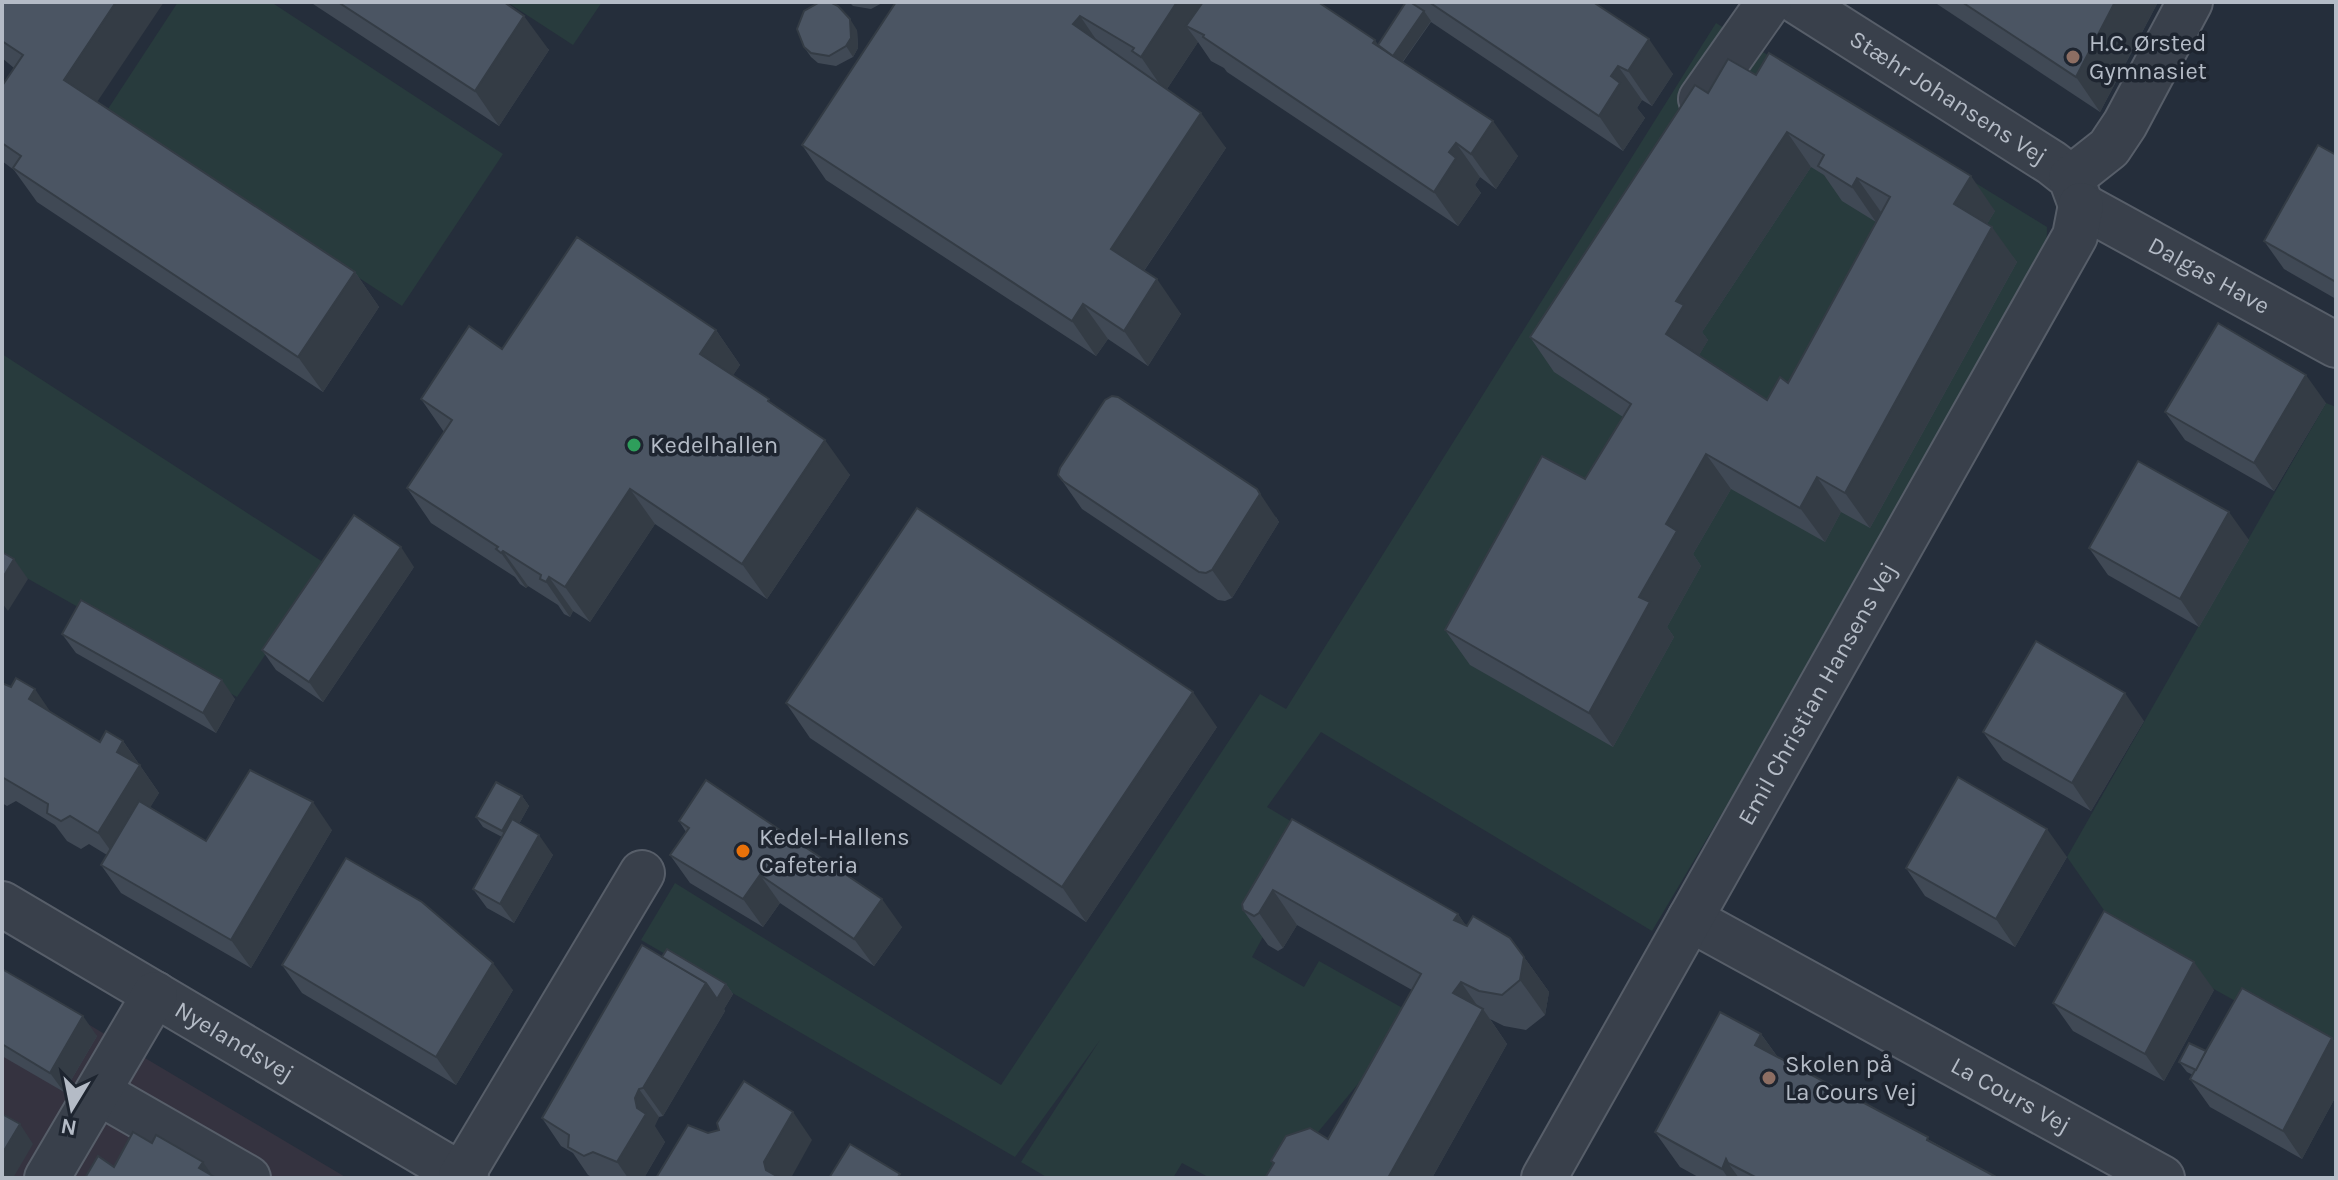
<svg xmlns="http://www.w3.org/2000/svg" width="2338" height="1180" font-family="Karla,sans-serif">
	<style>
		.medical { fill: #353340 }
		.green { fill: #283b3d }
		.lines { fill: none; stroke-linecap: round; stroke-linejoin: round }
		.minor-casing { stroke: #575e69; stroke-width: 48 }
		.minor { stroke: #39404b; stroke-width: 44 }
		.wall { fill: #404955; fill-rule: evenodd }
		.shaded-wall { fill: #343c45 }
		.building { fill: #4b5563; stroke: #343c45; stroke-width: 2; fill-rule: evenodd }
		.education-dot { fill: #8d6e63; stroke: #1e2530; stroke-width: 3 }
		.leisure-dot { fill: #2e9e5b; stroke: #1e2530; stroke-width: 3 }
		.food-dot { fill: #e8710a; stroke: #1e2530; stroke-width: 3 }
		.labels { text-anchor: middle; stroke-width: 7; stroke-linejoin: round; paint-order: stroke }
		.poi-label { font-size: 24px; fill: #b4bbc6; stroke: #1e2530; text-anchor: start }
		.street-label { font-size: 24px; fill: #b4bbc6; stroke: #1e2530 }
	</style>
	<rect width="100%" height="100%" fill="#252e3b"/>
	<path class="medical" d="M2 973 347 1178H2Z"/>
	<g class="green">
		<path d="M178 2H271L503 154 402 306 106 112Z"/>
		<path d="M507 2H602L573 45Z"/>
		<path d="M1716 23 2047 227 2046 269 1652 931 1321 732 1267 807 1317 837 1252 957 1304 987 1319 961 1415 1015 1280 1178H1210L1182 1163 1173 1178H1048L1021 1162 1100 1040 1015 1157 641 940 675 883 1001 1085 1260 694 1286 709Z"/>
		<path d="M2 354 326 564 237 697 2 564Z"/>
		<path d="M2326 403 2336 407V1057L2124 939 2067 857Z"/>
	</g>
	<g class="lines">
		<defs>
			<g id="minor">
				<path id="s1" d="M1798 2 2052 163 2071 178 2081 205"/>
				<path d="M1701 99 1769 2"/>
				<path d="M2071 178 2109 148 2125 124 2190 2"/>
				<path id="s2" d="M2081 205 2336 345"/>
				<path id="s3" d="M2 904 466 1178"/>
				<path id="s4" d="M1690 919 2162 1178"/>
				<path d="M98 1092 248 1178"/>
				<path d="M461 1176 642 873"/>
				<path d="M47 1178 155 994"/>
				<path id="s5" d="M1544 1178 2075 236 2081 205"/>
			</g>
		</defs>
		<use href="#minor" class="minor-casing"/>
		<use href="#minor" class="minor"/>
	</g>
	<g class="wall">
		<path d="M2 2 97 102 355 272 379 307 323 392 37 202 14 170 2 161V86L14 68 2 58Z"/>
		<path d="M310 2H504L549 50 499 126Z"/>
		<path d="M849 2H884L871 9 853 6Z"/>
		<path d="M896 2H1318L1378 45 1405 4 1402 2H1593L1673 74 1652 106 1642 100 1637 108 1645 118 1623 151 1431 22 1403 62 1518 156 1496 189 1480 177 1475 185 1481 193 1458 226 1227 72 1224 68 1211 61 1198 42 1167 89 1226 148 1144 271 1181 314 1148 366 1108 339 1096 356 826 180 802 145Z"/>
		<path d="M1934 2H2158L2100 112Z"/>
		<path d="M857 30 858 48 853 57 836 66 818 63 811 57 804 47Z"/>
		<path d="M1708 93 1995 211 1987 224 2017 262 1870 528 1841 512 1825 542 1731 489 1693 554 1701 566 1667 627 1674 637 1613 747 1470 665 1445 630 1585 479 1623 417 1554 372 1530 337ZM1811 167 1824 175 1842 201 1876 222 1788 383 1767 400 1699 355 1708 340 1702 332Z"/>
		<path d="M2336 155V299L2284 269 2264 241Z"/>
		<path d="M716 330 740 365 733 375 773 404 850 475 767 599 655 524 590 622 573 611 570 617 564 614 558 605 528 586 526 588 520 584 515 577 431 523 407 488 444 432 421 399 502 349Z"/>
		<path d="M2326 403 2274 491 2185 440 2165 412Z"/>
		<path d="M1058 475 1276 517 1279 522 1232 598 1225 601 1218 600 1082 509Z"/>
		<path d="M2249 540 2199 627 2108 575 2089 548Z"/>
		<path d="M414 567 323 702 276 670 262 650Z"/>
		<path d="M62 634 235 699 216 733 76 653Z"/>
		<path d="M2 683 100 742 123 741 159 793 150 807 206 841 332 830 251 968 121 893 101 865 107 855 89 844 81 849 67 841 55 825 16 801 7 806 2 803Z"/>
		<path d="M786 703 1217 727 1086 922 810 738Z"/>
		<path d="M2144 721 2091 811 2003 760 1983 732Z"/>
		<path d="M522 796 529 806 519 824 553 855 514 923 487 908 473 889 502 837 483 827 476 817Z"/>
		<path d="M1292 819 1458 914 1466 926 1524 957 1549 992 1545 1015 1526 1030 1504 1026 1490 1019 1507 1044 1432 1178H1265L1273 1164 1271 1161 1328 1139 1412 990 1297 925 1283 948 1278 951 1268 945 1243 910Z"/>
		<path d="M679 821 902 927 874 966 780 903 763 927 690 883 670 855 686 832Z"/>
		<path d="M2067 857 2015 947 1925 896 1906 868Z"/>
		<path d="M662 957 726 984 733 994 724 1009 725 1011 663 1116 659 1117 654 1126 665 1142 644 1178H594L588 1175 573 1153 561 1146 542 1118Z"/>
		<path d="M282 965 513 990 456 1085 302 993Z"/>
		<path d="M2 969 97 1036 64 1092 2 1056Z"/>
		<path d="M2214 990 2164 1081 2073 1031 2053 1003Z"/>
		<path d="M1761 1034 1777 1056 1998 1178H1700L1680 1167 1655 1132Z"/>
		<path d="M2332 1038 2336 1044V1096L2302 1159 2210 1107 2190 1079 2193 1075 2187 1072 2179 1062 2206 1051Z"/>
	</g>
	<g class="shaded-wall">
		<path d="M116 2H164L89 114 64 80Z"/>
		<path d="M1177 2H1206L1186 26 1198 42 1165 92 1141 57Z"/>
		<path d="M2115 2H2158L2100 112 2076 77Z"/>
		<path d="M1424 11 1431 21 1396 71 1373 43 1375 40 1389 61Z"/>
		<path d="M524 16 549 50 499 126 475 91Z"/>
		<path d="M1080 16 1104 51 1073 24Z"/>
		<path d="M850 19 857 30 858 48 853 57 846 46Z"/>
		<path d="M1649 39 1673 74 1652 106 1628 71Z"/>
		<path d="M1618 66 1642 100 1637 108 1645 118 1623 151 1599 116 1611 76Z"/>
		<path d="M1201 113 1226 148 1135 284 1111 249Z"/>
		<path d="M1493 121 1518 156 1496 189 1471 154Z"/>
		<path d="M1787 132 1811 167 1702 332 1708 340 1691 369 1666 334 1676 301Z"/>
		<path d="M1456 143 1480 177 1475 185 1481 193 1458 226 1434 192 1449 152Z"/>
		<path d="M1971 176 1995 211 1978 239 1954 204Z"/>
		<path d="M1857 178 1881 212 1876 222 1852 187Z"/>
		<path d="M1992 227 2017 262 1870 528 1845 493Z"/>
		<path d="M355 272 379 307 323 392 298 357Z"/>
		<path d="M1157 279 1181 314 1148 366 1124 331Z"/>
		<path d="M1083 304 1108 339 1096 356 1072 321Z"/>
		<path d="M716 330 740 365 724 389 700 354Z"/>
		<path d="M2306 375 2326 403 2274 491 2254 463Z"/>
		<path d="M825 440 850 475 767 599 742 564Z"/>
		<path d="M1706 454 1731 489 1693 554 1701 566 1667 627 1674 637 1613 747 1589 713 1639 597 1666 524Z"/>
		<path d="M1817 477 1841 512 1825 542 1800 508Z"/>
		<path d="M630 489 655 524 590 622 565 587Z"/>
		<path d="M1257 489 1279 522 1232 598 1212 570Z"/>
		<path d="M2229 512 2249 540 2199 627 2180 599Z"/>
		<path d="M401 547 414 567 323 702 309 682Z"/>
		<path d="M503 551 528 586 526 588 501 553Z"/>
		<path d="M14 559 28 579 8 611 2 603V579Z"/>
		<path d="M549 577 573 611 570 617 546 582Z"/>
		<path d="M222 680 235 699 216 733 203 713Z"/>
		<path d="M35 689 54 717 29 699Z"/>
		<path d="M1193 692 1217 727 1086 922 1062 887Z"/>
		<path d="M2125 693 2144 721 2091 811 2072 783Z"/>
		<path d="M123 741 159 793 118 861 98 833 117 752Z"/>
		<path d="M522 796 529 806 509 842 502 831Z"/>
		<path d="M313 802 332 830 251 968 231 940Z"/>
		<path d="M2047 829 2067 857 2015 947 1996 919Z"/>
		<path d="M539 835 553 855 514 923 500 904Z"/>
		<path d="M760 875 780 903 763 927 743 899Z"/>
		<path d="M1273 890 1297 925 1283 948 1259 913Z"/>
		<path d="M882 899 902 927 874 966 854 939Z"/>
		<path d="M1458 914 1482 949 1454 920Z"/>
		<path d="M1524 957 1549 992 1545 1015 1520 980Z"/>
		<path d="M2194 962 2214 990 2164 1081 2145 1054Z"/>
		<path d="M493 963 513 990 456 1085 436 1057Z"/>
		<path d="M1461 982 1481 1011 1483 1009 1507 1044 1432 1178H1388L1453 993Z"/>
		<path d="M706 983 726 984 733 994 724 1009 725 1011 663 1116 643 1088Z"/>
		<path d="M83 1016 97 1036 64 1092 50 1073Z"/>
		<path d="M1761 1034 1786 1069 1755 1045Z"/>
		<path d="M2332 1038 2336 1044V1096L2302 1159 2283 1131Z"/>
		<path d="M639 1089 659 1117 655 1126 665 1142 644 1178H628L617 1162 637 1108 635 1098Z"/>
		<path d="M793 1112 812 1140 791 1178H772L766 1170 764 1162Z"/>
		<path d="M20 1124 33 1144 13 1178H3L2 1176V1154Z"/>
		<path d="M1726 1159 1728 1163 1739 1178H1728L1722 1169Z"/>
		<path d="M203 1162 214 1178 199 1168Z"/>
	</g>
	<g class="building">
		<path d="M2 2H116L64 80 355 272 298 357 13 168 21 156 2 143V86L23 55 2 41Z"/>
		<path d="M338 2H504L524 16 475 91Z"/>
		<path d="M820 2H830L838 6 850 19 851 38 846 46 829 56 811 53 804 47 797 29 804 11Z"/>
		<path d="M896 2H1177L1141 57 1132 51 1134 48 1080 16 1073 24 1201 113 1111 249 1157 279 1124 331 1083 304 1072 321 802 145Z"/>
		<path d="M1203 2H1318L1375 40 1373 43 1493 121 1471 154 1456 143 1449 152 1456 158 1434 192 1203 37 1204 35 1186 26Z"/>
		<path d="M1406 2H1410L1424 11 1393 56 1378 45Z"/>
		<path d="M1429 2H1593L1649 39 1628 71 1618 66 1611 76 1620 83 1599 116Z"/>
		<path d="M1962 2H2115L2076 77Z"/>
		<path d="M1769 53 1971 176 1954 204 1992 227 1845 493 1817 477 1800 508 1706 454 1666 524 1677 531 1639 597 1650 602 1589 713 1445 630 1542 456 1585 479 1631 404 1530 337 1695 85 1708 93 1728 59 1756 75ZM1787 132 1824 155 1818 166 1852 187 1857 178 1890 197 1788 383 1780 377 1767 400 1666 334 1684 305 1676 301Z"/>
		<path d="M2318 145 2336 155V282L2264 241Z"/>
		<path d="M577 237 716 330 700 354 763 395 769 399 768 401 825 440 742 564 630 489 565 587 549 577 546 582 540 579 541 575 503 551 501 553 496 549 498 547 407 488 452 420 421 399 469 326 502 349Z"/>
		<path d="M2218 323 2306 375 2254 463 2165 412Z"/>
		<path d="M1112 396 1118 397 1257 489 1260 494 1212 570 1206 573 1199 572 1063 481 1058 475 1060 468 1105 400Z"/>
		<path d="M2138 461 2229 512 2180 599 2089 548Z"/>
		<path d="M917 508 1193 692 1062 887 786 703Z"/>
		<path d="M354 515 401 547 309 682 262 650Z"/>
		<path d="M2 552 14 559 2 579Z"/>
		<path d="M81 600 222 680 203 713 62 634Z"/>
		<path d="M2036 641 2125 693 2072 783 1983 732Z"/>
		<path d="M16 678 35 689 29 699 100 742 106 731 123 741 117 752 140 765 98 833 70 816 61 821 47 813 48 804 2 777V683L11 687Z"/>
		<path d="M250 770 313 802 231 940 101 865 139 801 206 841Z"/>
		<path d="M1958 777 2047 829 1996 919 1906 868Z"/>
		<path d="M706 780 882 899 854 939 760 875 743 899 670 855 689 828 679 821Z"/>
		<path d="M496 782 522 796 502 831 476 817Z"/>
		<path d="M512 819 539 835 500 904 473 889Z"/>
		<path d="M1292 819 1458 914 1454 920 1467 926 1473 916 1510 938 1524 957 1520 980 1502 995 1479 991 1461 982 1453 993 1483 1009 1388 1178H1265L1274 1163 1271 1161 1286 1136 1310 1128 1328 1139 1421 974 1273 890 1259 913 1254 916 1243 910 1242 904Z"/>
		<path d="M346 858 422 902 493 963 436 1057 282 965Z"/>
		<path d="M2104 911 2194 962 2145 1054 2053 1003Z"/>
		<path d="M642 945 706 983 643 1088 639 1089 635 1098 637 1108 646 1114 617 1162 593 1152 584 1156 568 1147 569 1135 542 1118Z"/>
		<path d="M667 949 726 984 717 999 706 983 662 957Z"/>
		<path d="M2 969 83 1016 50 1073 2 1044Z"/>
		<path d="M2242 988 2332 1038 2283 1131 2190 1079Z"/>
		<path d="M1720 1012 1761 1034 1755 1045 1928 1137 1927 1140 1998 1178H1757L1728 1163 1726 1159 1722 1169 1655 1132Z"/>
		<path d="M2189 1043 2206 1051 2196 1070 2179 1062Z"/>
		<path d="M744 1081 793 1112 764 1162 766 1170 780 1178H656L688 1125 708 1133 719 1130 717 1123Z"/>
		<path d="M2 1114 20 1124 2 1154Z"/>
		<path d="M133 1132 152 1143 156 1135 203 1162 199 1168 216 1178H85L98 1156 114 1167Z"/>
		<path d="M850 1144 900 1174 897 1178H829Z"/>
	</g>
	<g class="education-dot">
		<circle cx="2073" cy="57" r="8"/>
		<circle cx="1769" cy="1078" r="8"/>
	</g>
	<circle class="leisure-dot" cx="634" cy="445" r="8"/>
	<circle class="food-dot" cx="743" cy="851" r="8"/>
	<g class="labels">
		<g class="poi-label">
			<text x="2089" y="51">H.C. Ørsted<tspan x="2089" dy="28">Gymnasiet</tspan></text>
			<text x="650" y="453">Kedelhallen</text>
			<text x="759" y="845">Kedel-Hallens<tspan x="759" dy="28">Cafeteria</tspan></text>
			<text x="1785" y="1072">Skolen på<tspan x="1785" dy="28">La Cours Vej</tspan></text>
		</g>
		<g class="street-label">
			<text dy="8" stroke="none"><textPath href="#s1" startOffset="178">Stæhr Johansens Vej</textPath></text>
			<text dy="8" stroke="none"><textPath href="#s2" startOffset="146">Dalgas Have</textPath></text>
			<text dy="8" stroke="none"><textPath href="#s5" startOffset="556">Emil Christian Hansens Vej</textPath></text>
			<text dy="8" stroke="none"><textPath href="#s3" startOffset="270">Nyelandsvej</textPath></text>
			<text dy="8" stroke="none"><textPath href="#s4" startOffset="366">La Cours Vej</textPath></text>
		</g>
	</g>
	<rect width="2338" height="1180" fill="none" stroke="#b4bbc6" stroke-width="8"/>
	<g transform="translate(72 1108) rotate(190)" stroke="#1e2530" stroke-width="6" paint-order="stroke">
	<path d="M0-6L14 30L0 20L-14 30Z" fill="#b4bbc6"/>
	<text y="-12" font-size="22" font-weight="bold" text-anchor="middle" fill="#b4bbc6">N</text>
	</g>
</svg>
